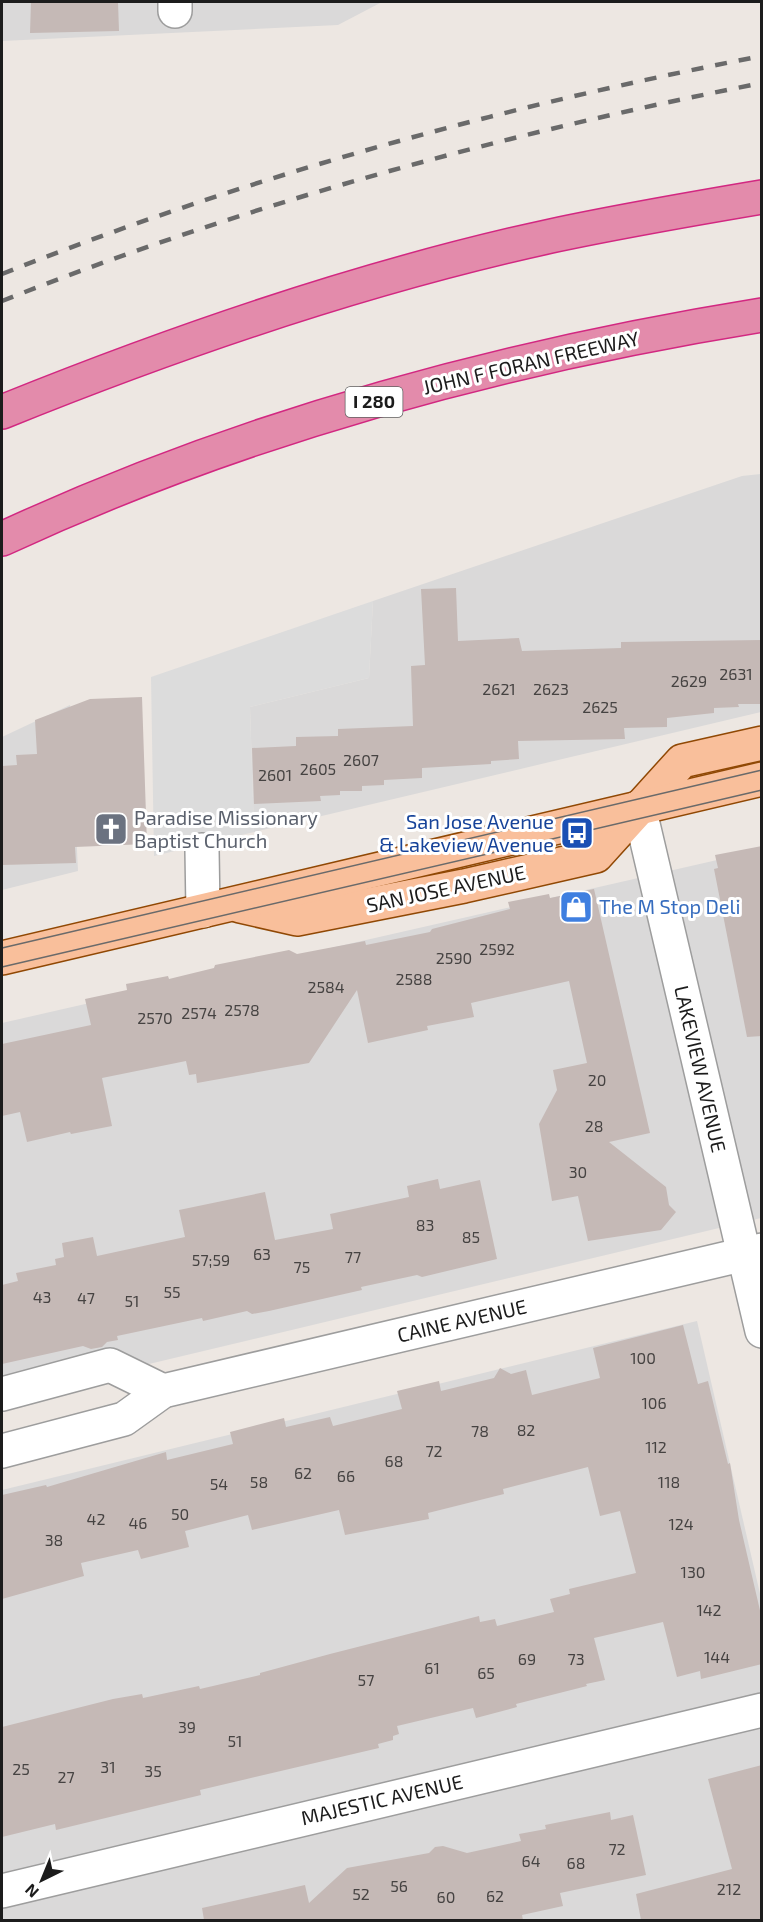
<svg xmlns="http://www.w3.org/2000/svg" width="763" height="1922" font-family="'Exo 2',sans-serif">
	<style>
		.residential { fill: #dad9d9 }
		.parking { fill: #dcdcdc }
		.building { fill: #c5b9b6 }
		.lines { fill: none; stroke-linecap: round; stroke-linejoin: round }
		.minor-casing { stroke: #9d9d9d; stroke-width: 36 }
		.major-casing { stroke: #904804; stroke-width: 36 }
		.highway-casing { stroke: #d22881; stroke-width: 36 }
		.minor { stroke: #fff; stroke-width: 33 }
		.major { stroke: #f9bf9b; stroke-width: 33 }
		.highway { stroke: #e38bab; stroke-width: 33 }
		.tram { stroke: #6a6a6a; stroke-width: 1.5 }
		.rail { stroke: #6a6a6a; stroke-width: 4.5; stroke-dasharray: 12 12; stroke-linecap: butt }
		.labels { text-anchor: middle; stroke-width: 6; stroke-linejoin: round; paint-order: stroke }
		.number-label { font-size: 16px; fill: #464342 }
		.shield { fill: #fff; stroke: #606060; stroke-width: 1.5 }
		.shield-label { font-size: 18px; font-weight: bold; fill: #1c1c1c }
		.street-label { font-size: 20px; fill: #1c1c1c; stroke: #fff }
		.worship-label { font-size: 20px; fill: #5b616d; stroke: #fff; text-anchor: start }
		.transit-label { font-size: 20px; fill: #164399; stroke: #fff; text-anchor: end }
		.shop-label { font-size: 20px; fill: #366cbe; stroke: #fff; text-anchor: start }
	</style>
	<rect width="100%" height="100%" fill="#ede7e2"/>
	<g class="residential">
		<path d="M2 2H382L338 25 2 41Z"/>
		<path d="M761 474V712L254 832 250 707 369 678 373 601 742 476Z"/>
		<path d="M70 705 78 871 2 890V737Z"/>
		<path d="M761 850V1218L2 1399V1023Z"/>
		<path d="M697 1321 761 1598V1920H2V1490Z"/>
	</g>
	<path class="parking" d="M373 601 369 678 250 707 254 832 154 856 151 677Z"/>
	<g class="building">
		<path d="M31 2H118L119 31 30 33Z"/>
		<path d="M456 588 458 641 519 638 522 651 621 648V642L761 640V704H738L739 707 714 708V713L667 718V727L624 728 625 739 518 741 519 759 491 761V764L422 768V778L384 780V785L362 786V791H340V795L320 796 321 801 254 804 252 748 296 746V737L338 736V729L413 726 411 666 425 665 421 589Z"/>
		<path d="M142 697 147 844 75 847 76 863 2 865V766L17 765 16 755 37 754 35 720 90 699Z"/>
		<path d="M762 846V1036L747 1037 714 869 718 868 715 855Z"/>
		<path d="M594 889 650 1133 609 1142 666 1187 669 1205 676 1212 661 1230 588 1241 578 1196 552 1201 539 1124 557 1090 553 1070 587 1063 569 981 471 1003 474 1017 427 1026 428 1030 368 1043 357 990 309 1063 197 1083 196 1074 189 1075 186 1061 102 1078 112 1126 71 1134 70 1132 27 1142 20 1112 2 1116V1044L91 1025 85 999 127 990 126 984 168 976 169 979 214 968 215 965 289 950 297 954 365 941 366 945 430 932 432 929 510 909 508 902 549 894 550 898Z"/>
		<path d="M438 1179 440 1189 480 1180 497 1259 422 1277 417 1275 361 1287 362 1290 269 1311 252 1314 247 1311 203 1321 202 1318 117 1336 118 1340 107 1342 102 1347 91 1349 83 1346 2 1364V1285L18 1281 16 1273 56 1265 55 1259 64 1257 62 1243 93 1237 97 1256 185 1237 179 1210 265 1192 275 1240 333 1229 330 1214 409 1197 407 1186Z"/>
		<path d="M683 1325 698 1384 708 1381 728 1464 730 1463 739 1520 762 1619V1664L701 1679 700 1671 677 1677 663 1622 594 1638 605 1680 586 1684 587 1686 516 1704 517 1707 476 1718 473 1708 397 1726 399 1734 393 1736V1740L378 1744 379 1748 200 1790 201 1795 56 1830 55 1824 2 1837V1727L113 1699 142 1694 143 1698 199 1686 200 1689 260 1675V1673L330 1654 479 1616 480 1622 495 1619 497 1626 554 1612 550 1599 570 1594 569 1589 636 1573 620 1511 600 1516 588 1467 503 1489 504 1494 428 1513 429 1519 345 1535 339 1510 252 1530 248 1515 185 1531 189 1547 141 1559 138 1550 81 1563 84 1576 2 1599V1495L46 1485 47 1487 166 1452 167 1460 233 1444 230 1432 284 1418 286 1427 330 1417 333 1426 402 1409 397 1391 439 1381 441 1391 494 1378 500 1368 511 1374 526 1370 532 1395 600 1378 593 1348Z"/>
		<path d="M762 1765V1920H641L636 1894 732 1869 708 1779Z"/>
		<path d="M610 1812 611 1820 633 1815 646 1875 560 1893 563 1906 522 1915 523 1920H204L202 1908 305 1885 309 1903 347 1868 429 1853 435 1847 443 1846 467 1853 521 1841 519 1834 546 1829 545 1825Z"/>
	</g>
	<g class="lines">
		<defs>
			<g id="minor">
				<path d="M175 2V11"/>
				<path d="M639 807 762 1331"/>
				<path d="M202 850 203 911"/>
				<path d="M2 1394 110 1365 163 1391"/>
				<path d="M2 1451 124 1419 163 1391 762 1250"/>
				<path d="M2 1891 762 1710"/>
			</g>
			<g id="major">
				<path d="M240 906 297 919 464 886 596 856 682 761 762 743"/>
				<path d="M2 958 762 779"/>
			</g>
			<g id="highway">
				<path d="M2 412C180 340 363 277 551 236 621 221 691 209 762 197"/>
				<path d="M2 539C241 428 502 357 762 315"/>
			</g>
		</defs>
		<use href="#minor" class="minor-casing"/>
		<use href="#major" class="major-casing"/>
		<use href="#highway" class="highway-casing"/>
		<use href="#minor" class="minor"/>
		<use href="#major" class="major"/>
		<use href="#highway" class="highway"/>
		<g class="tram">
			<path d="M2 948 762 770"/>
			<path d="M2 967 762 790"/>
		</g>
		<g class="rail">
			<path d="M2 274C246 177 503 106 762 56"/>
			<path d="M2 301C247 204 502 134 762 83"/>
		</g>
	</g>
	<defs>
		<symbol id="church-square" viewBox="-11 -11 22 22"><rect x="-9" y="-9" width="18" height="18" rx="4" fill="#6b7280" stroke="#fff"/><path d="M-1.2-6h2.4v3.5h3.3v2.4h-3.3V6h-2.4V-.1h-3.3v-2.4h3.3Z" fill="#fff"/></symbol>
		<symbol id="bus-square" viewBox="-11 -11 22 22"><rect x="-9" y="-9" width="18" height="18" rx="4" fill="#1a4fb4" stroke="#fff"/><path d="M-5-6H5V4H4V6H2V4H-2V6H-4V4H-5ZM-3.5-4V0h7V-4ZM-3.5 1.2v1.5H-2V1.2ZM2 1.2v1.5H3.5V1.2Z" fill="#fff"/></symbol>
		<symbol id="shop-square" viewBox="-11 -11 22 22"><rect x="-9" y="-9" width="18" height="18" rx="4" fill="#3f7fe0" stroke="#fff"/><path d="M-5-2.5h2.3a2.7 3.5 0 0 1 5.4 0H5L5.5 6h-11ZM-1.5-2.5h3a1.5 2.3 0 0 0-3 0Z" fill="#fff"/></symbol>
	</defs>
	<g fill-rule="evenodd">
		<use href="#church-square" x="92" y="810" width="38" height="38"/>
		<use href="#bus-square" x="558" y="814" width="38" height="38"/>
		<use href="#shop-square" x="557" y="888" width="38" height="38"/>
	</g>
	<g class="labels">
		<g class="number-label">
			<text x="736" y="680">2631</text>
			<text x="689" y="687">2629</text>
			<text x="499" y="695">2621</text>
			<text x="551" y="695">2623</text>
			<text x="600" y="713">2625</text>
			<text x="361" y="766">2607</text>
			<text x="318" y="775">2605</text>
			<text x="275" y="781">2601</text>
			<text x="497" y="955">2592</text>
			<text x="454" y="964">2590</text>
			<text x="414" y="985">2588</text>
			<text x="326" y="993">2584</text>
			<text x="242" y="1016">2578</text>
			<text x="199" y="1019">2574</text>
			<text x="155" y="1024">2570</text>
			<text x="597" y="1086">20</text>
			<text x="594" y="1132">28</text>
			<text x="578" y="1178">30</text>
			<text x="425" y="1231">83</text>
			<text x="471" y="1243">85</text>
			<text x="262" y="1260">63</text>
			<text x="353" y="1263">77</text>
			<text x="211" y="1266">57;59</text>
			<text x="302" y="1273">75</text>
			<text x="172" y="1298">55</text>
			<text x="42" y="1303">43</text>
			<text x="86" y="1304">47</text>
			<text x="132" y="1307">51</text>
			<text x="643" y="1364">100</text>
			<text x="654" y="1409">106</text>
			<text x="526" y="1436">82</text>
			<text x="480" y="1437">78</text>
			<text x="656" y="1453">112</text>
			<text x="434" y="1457">72</text>
			<text x="394" y="1467">68</text>
			<text x="303" y="1479">62</text>
			<text x="346" y="1482">66</text>
			<text x="259" y="1488">58</text>
			<text x="669" y="1488">118</text>
			<text x="219" y="1490">54</text>
			<text x="180" y="1520">50</text>
			<text x="96" y="1525">42</text>
			<text x="138" y="1529">46</text>
			<text x="681" y="1530">124</text>
			<text x="54" y="1546">38</text>
			<text x="693" y="1578">130</text>
			<text x="709" y="1616">142</text>
			<text x="717" y="1663">144</text>
			<text x="527" y="1665">69</text>
			<text x="576" y="1665">73</text>
			<text x="432" y="1674">61</text>
			<text x="486" y="1679">65</text>
			<text x="366" y="1686">57</text>
			<text x="187" y="1733">39</text>
			<text x="235" y="1747">51</text>
			<text x="108" y="1773">31</text>
			<text x="21" y="1775">25</text>
			<text x="153" y="1777">35</text>
			<text x="66" y="1783">27</text>
			<text x="617" y="1855">72</text>
			<text x="531" y="1867">64</text>
			<text x="576" y="1869">68</text>
			<text x="399" y="1892">56</text>
			<text x="729" y="1895">212</text>
			<text x="361" y="1900">52</text>
			<text x="495" y="1902">62</text>
			<text x="446" y="1903">60</text>
		</g>
		<rect class="shield" x="345.5" y="387" width="57" height="30" rx="4.5"/>
		<g class="shield-label">
			<text x="374" y="408">I 280</text>
		</g>
		<g class="street-label">
			<text transform="translate(531 363) rotate(-13)" y="7">JOHN F FORAN FREEWAY</text>
			<text transform="translate(446 889) rotate(-12)" y="7">SAN JOSE AVENUE</text>
			<text transform="translate(700 1069) rotate(77)" y="7">LAKEVIEW AVENUE</text>
			<text transform="translate(462 1321) rotate(-13)" y="7">CAINE AVENUE</text>
			<text transform="translate(382 1800) rotate(-13)" y="7">MAJESTIC AVENUE</text>
		</g>
		<g class="worship-label">
			<text x="134" y="825">Paradise Missionary<tspan x="134" dy="23">Baptist Church</tspan></text>
		</g>
		<g class="transit-label">
			<text x="554" y="829">San Jose Avenue<tspan x="554" dy="23">&amp; Lakeview Avenue</tspan></text>
		</g>
		<g class="shop-label">
			<text x="599" y="914">The M Stop Deli</text>
		</g>
	</g>
	<rect width="763" height="1922" fill="none" stroke="#1c1c1c" stroke-width="6"/>
	<g transform="translate(42 1880) rotate(223)" stroke="#ffffff" stroke-width="4.5" paint-order="stroke">
	<path d="M0-4.5L10 22L0 15L-10 22Z" fill="#1c1c1c"/>
	<text y="-9" font-size="16" font-weight="bold" text-anchor="middle" fill="#1c1c1c">N</text>
	</g>
</svg>
